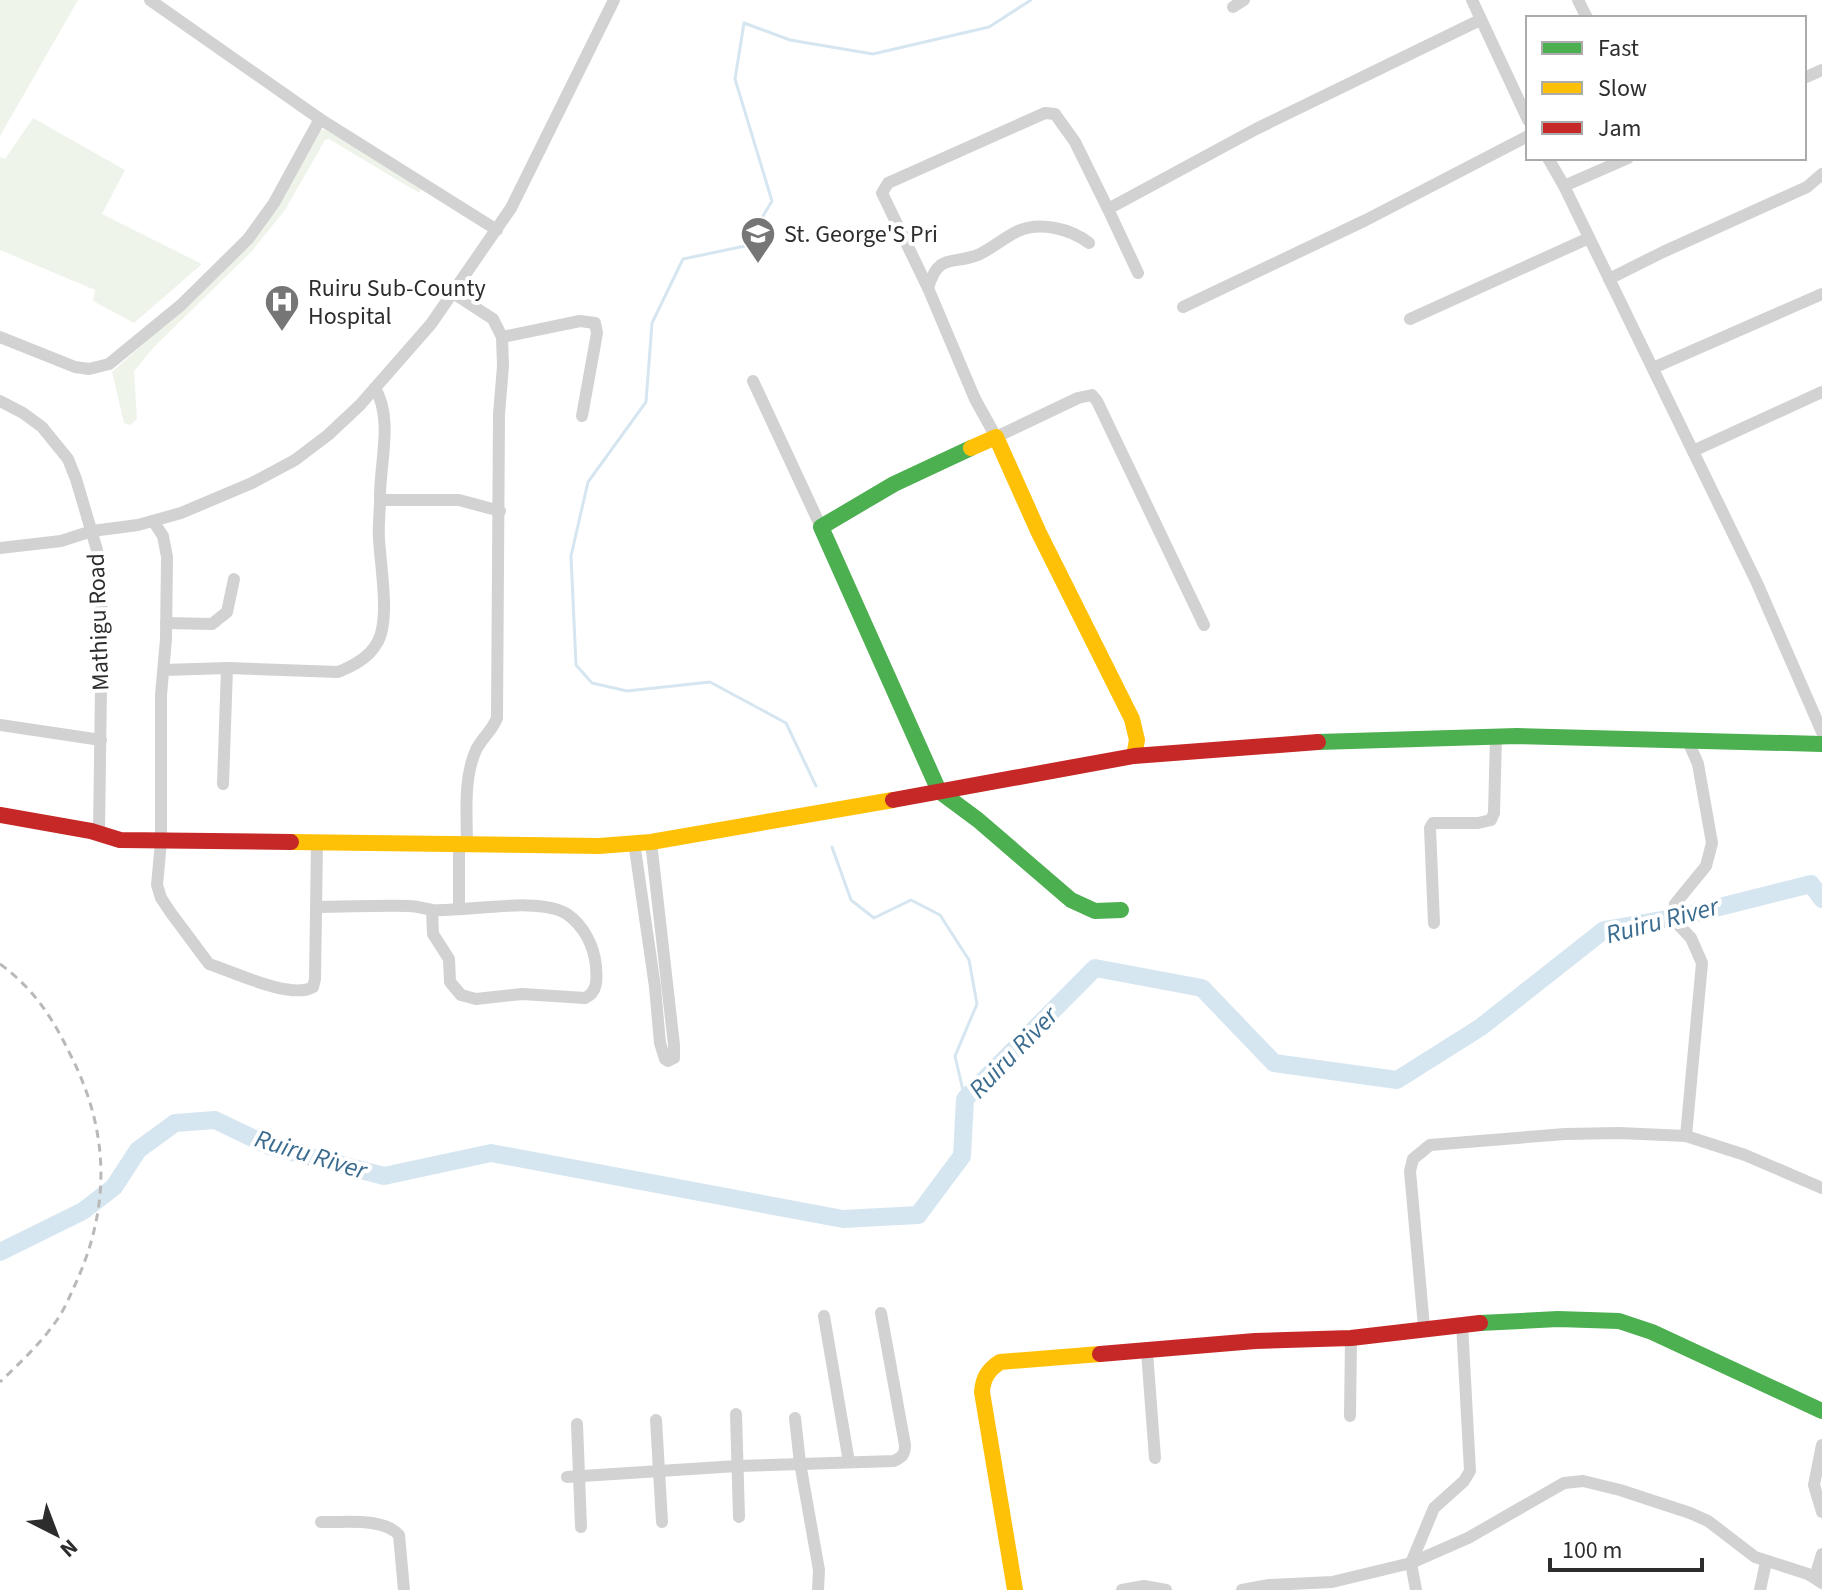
<svg xmlns="http://www.w3.org/2000/svg" width="1822" height="1590" font-family="'Source Sans 3',sans-serif">
	<style>
		.green { fill: #eff4eb }
		.lines { fill: none; stroke-linecap: round; stroke-linejoin: round }
		.stream { stroke: #d6e6f1; stroke-width: 3 }
		.river { stroke: #d6e6f1; stroke-width: 18 }
		.street { stroke: #d2d2d2; stroke-width: 12 }
		.fast { stroke: #4caf50; stroke-width: 16 }
		.slow { stroke: #ffc107; stroke-width: 16 }
		.jam { stroke: #c62828; stroke-width: 16 }
		.rail { stroke: #b9b9b9; stroke-width: 3; stroke-dasharray: 8 6; stroke-linecap: butt }
		.labels { text-anchor: middle; stroke-width: 8; stroke-linejoin: round; paint-order: stroke }
		.poi-label { font-size: 24px; fill: #2d2d2d; stroke: #fff; text-anchor: start }
		.street-label { font-size: 24px; fill: #2d2d2d; stroke: #fff }
		.water-label { font-size: 26px; font-style: italic; fill: #3b6c8f; stroke: #fff }
	</style>
	<rect width="100%" height="100%" fill="#fff"/>
	<g class="green">
		<path d="M0 0H78L0 136Z"/>
		<path d="M33 118 125 170 102 214 202 264 134 323 93 301 95 290 0 250V157L5 159Z"/>
		<path d="M328 129 421 189 419 193 329 139 325 140 285 210 251 252 154 347 134 371 137 419 130 425 124 423 112 372 203 290 270 218 315 138 321 130Z"/>
	</g>
	<g class="lines">
		<g class="stream">
			<path d="M816 786 786 723 710 682 627 691 592 683 576 665 571 556 588 482 646 402 652 323 683 259 745 246 772 201 735 79 744 23 790 40 873 54 989 27 1031 0"/>
			<path d="M832 847 851 900 874 918 911 900 940 915 969 960 977 1004 955 1056 965 1099"/>
		</g>
		<path class="river" d="M0 1252 83 1211 114 1187 138 1150 175 1123 215 1120 269 1146 384 1176 491 1153 843 1219 918 1215 962 1156 965 1099 1095 968 1202 988 1274 1063 1397 1080 1481 1027 1604 930 1684 916 1811 884 1822 899"/>
		<g class="street">
			<path d="M150 0 320 119 497 230"/>
			<path d="M1472 0 1528 120"/>
			<path d="M1578 0 1587 18"/>
			<path d="M1233 7 1244 0"/>
			<path d="M1804 78 1822 70"/>
			<path d="M1548 158 1564 186"/>
			<path d="M1628 158 1564 186 1757 583 1822 732"/>
			<path d="M1108 209 1075 142 1055 114 1045 113 888 183 882 193 928 288 975 399 996 437 1078 398 1092 395 1097 401 1204 625"/>
			<path d="M1138 273 1108 209 1256 129 1480 20"/>
			<path d="M1609 279 1663 252 1807 187 1822 174"/>
			<path d="M928 288C939 251 953 266 980 254 994 247 1005 237 1018 231 1040 221 1071 229 1089 243"/>
			<path d="M453 293 493 319 502 337 503 366 499 414 497 718C492 731 482 738 476 750 463 779 467 815 467 846"/>
			<path d="M1183 307 1366 220 1528 136"/>
			<path d="M1410 319 1589 238"/>
			<path d="M0 337 75 367 89 369 109 364 181 305 248 239 274 203 320 119"/>
			<path d="M502 337 580 321 595 323 597 333 582 416"/>
			<path d="M1653 368 1822 294"/>
			<path d="M753 381 821 527"/>
			<path d="M375 388C394 420 379 465 380 500H459L500 511"/>
			<path d="M0 401 23 413 42 427 68 459 76 479 97 550 102 614 99 832"/>
			<path d="M1693 451 1822 392"/>
			<path d="M153 521 163 536 167 557 166 639 161 695V842L157 885 161 898 171 913 209 964C234 972 291 1000 313 987L315 979 317 843"/>
			<path d="M0 548 61 541 92 531 138 525 181 513 252 483 295 460 328 435 360 405 431 324 511 208 614 0"/>
			<path d="M166 623 212 624 227 612 234 579"/>
			<path d="M227 668 338 672C353 666 369 658 377 643 391 620 380 565 379 538 378 525 380 513 380 500"/>
			<path d="M164 670 227 668 223 784"/>
			<path d="M0 725 101 740"/>
			<path d="M634 842 655 987 660 1043 665 1059 668 1061 674 1058V1045L651 842"/>
			<path d="M316 907C347 907 378 905 409 906 417 906 425 909 433 910 466 912 540 896 567 914 584 926 594 946 596 966 597 979 598 992 585 998L522 994 476 999 461 995 450 982 449 959 433 934 432 910"/>
			<path d="M459 908V846"/>
			<path d="M1434 923 1430 828 1433 823H1478L1491 820 1494 813 1496 737"/>
			<path d="M1686 1136 1702 963 1691 938 1673 919 1672 914 1675 904 1706 866 1712 843 1698 764 1688 741"/>
			<path d="M824 1316 849 1462"/>
			<path d="M1424 1327 1410 1171 1413 1159 1430 1145 1565 1134 1619 1133 1686 1136 1745 1155 1822 1188"/>
			<path d="M1147 1352 1155 1458"/>
			<path d="M736 1414 739 1517"/>
			<path d="M1350 1416 1351 1338"/>
			<path d="M795 1418 800 1463 819 1570 818 1590"/>
			<path d="M656 1420 662 1522"/>
			<path d="M577 1424 581 1527"/>
			<path d="M1822 1445 1814 1485 1822 1512"/>
			<path d="M567 1477 737 1466 894 1461C902 1457 905 1455 905 1445L881 1313"/>
			<path d="M321 1522C344 1523 382 1517 399 1535L404 1590"/>
			<path d="M1815 1577 1822 1554"/>
			<path d="M1122 1590 1144 1586 1166 1590"/>
			<path d="M1242 1590 1269 1585 1332 1582 1411 1563 1468 1538 1564 1483 1583 1481 1620 1490 1690 1513 1708 1521 1755 1557 1808 1574 1822 1583"/>
			<path d="M1416 1590 1411 1563 1434 1508 1464 1481 1470 1471 1462 1324"/>
			<path d="M1760 1590 1766 1562"/>
		</g>
		<g class="fast">
			<path d="M971 448 894 484 821 527 939 791 978 820 1071 900 1095 911 1121 910"/>
			<path d="M1318 742 1517 736 1822 744"/>
			<path d="M1480 1323 1558 1319 1619 1321 1652 1332 1822 1411"/>
		</g>
		<g class="slow">
			<path d="M971 448 996 437 1039 533 1132 719 1137 740 1134 756"/>
			<path d="M291 842 599 846 651 842 893 800"/>
			<path d="M1015 1590 982 1392C983 1378 988 1370 1000 1362L1100 1354"/>
		</g>
		<g class="jam">
			<path d="M893 800 1134 756 1318 742"/>
			<path d="M0 815 91 831 120 840 291 842"/>
			<path d="M1100 1354 1255 1341 1351 1338 1480 1323"/>
		</g>
		<path class="rail" d="M0 964C34 989 52 1017 70 1054 110 1132 111 1208 74 1287 69 1298 64 1310 57 1320 41 1343 21 1362 0 1382"/>
	</g>
	<defs>
		<symbol id="school-pin" viewBox="-11 -11 22 30"><path d="M0 17L-7.5 6A9.5 9.5 0 1 1 7.5 6Z" fill="#767676" stroke="#fff"/><path d="M0-5L7-2L0 1L-7-2ZM-4 1L0 2.5L4 1V4Q0 6-4 4Z" fill="#fff"/></symbol>
		<symbol id="hospital-pin" viewBox="-11 -11 22 30"><path d="M0 17L-7.5 6A9.5 9.5 0 1 1 7.5 6Z" fill="#767676" stroke="#fff"/><path d="M-5-5h3v3.5h4V-5h3V5h-3V1.5h-4V5h-3Z" fill="#fff"/></symbol>
	</defs>
	<g fill-rule="evenodd">
		<use href="#school-pin" x="738" y="214" width="40" height="54"/>
		<use href="#hospital-pin" x="262" y="282" width="40" height="54"/>
	</g>
	<g class="labels">
		<g class="poi-label">
			<text x="784" y="242">St. George'S Pri</text>
			<text x="308" y="296">Ruiru Sub-County<tspan x="308" dy="28">Hospital</tspan></text>
		</g>
		<g class="street-label">
			<text transform="translate(98 622) rotate(-92)" y="8">Mathigu Road</text>
		</g>
		<g class="water-label">
			<text transform="translate(1662 920) rotate(-15)" y="9">Ruiru River</text>
			<text transform="translate(1013 1052) rotate(-46)" y="9">Ruiru River</text>
			<text transform="translate(311 1154) rotate(17)" y="9">Ruiru River</text>
		</g>
	</g>
	<rect x="1526" y="16" width="280" height="144" fill="#ffffff" stroke="#ababab" stroke-width="2"/>
	<rect x="1542" y="42" width="40" height="12" fill="#4caf50" stroke="#ababab" stroke-width="2"/>
	<text x="1598" y="56" font-size="24" fill="#2d2d2d">Fast</text>
	<rect x="1542" y="82" width="40" height="12" fill="#ffc107" stroke="#ababab" stroke-width="2"/>
	<text x="1598" y="96" font-size="24" fill="#2d2d2d">Slow</text>
	<rect x="1542" y="122" width="40" height="12" fill="#c62828" stroke="#ababab" stroke-width="2"/>
	<text x="1598" y="136" font-size="24" fill="#2d2d2d">Jam</text>
	<g transform="translate(56 1534) rotate(138)" stroke="#ffffff" stroke-width="6" paint-order="stroke">
	<path d="M0-6L14 30L0 20L-14 30Z" fill="#2d2d2d"/>
	<text y="-12" font-size="22" font-weight="bold" text-anchor="middle" fill="#2d2d2d">N</text>
	</g>
	<path d="M1550 1558v12h152v-12" fill="none" stroke="#2d2d2d" stroke-width="4"/>
	<text x="1562" y="1558" font-size="24" fill="#2d2d2d" stroke="#ffffff" stroke-width="6" paint-order="stroke">100 m</text>
</svg>
